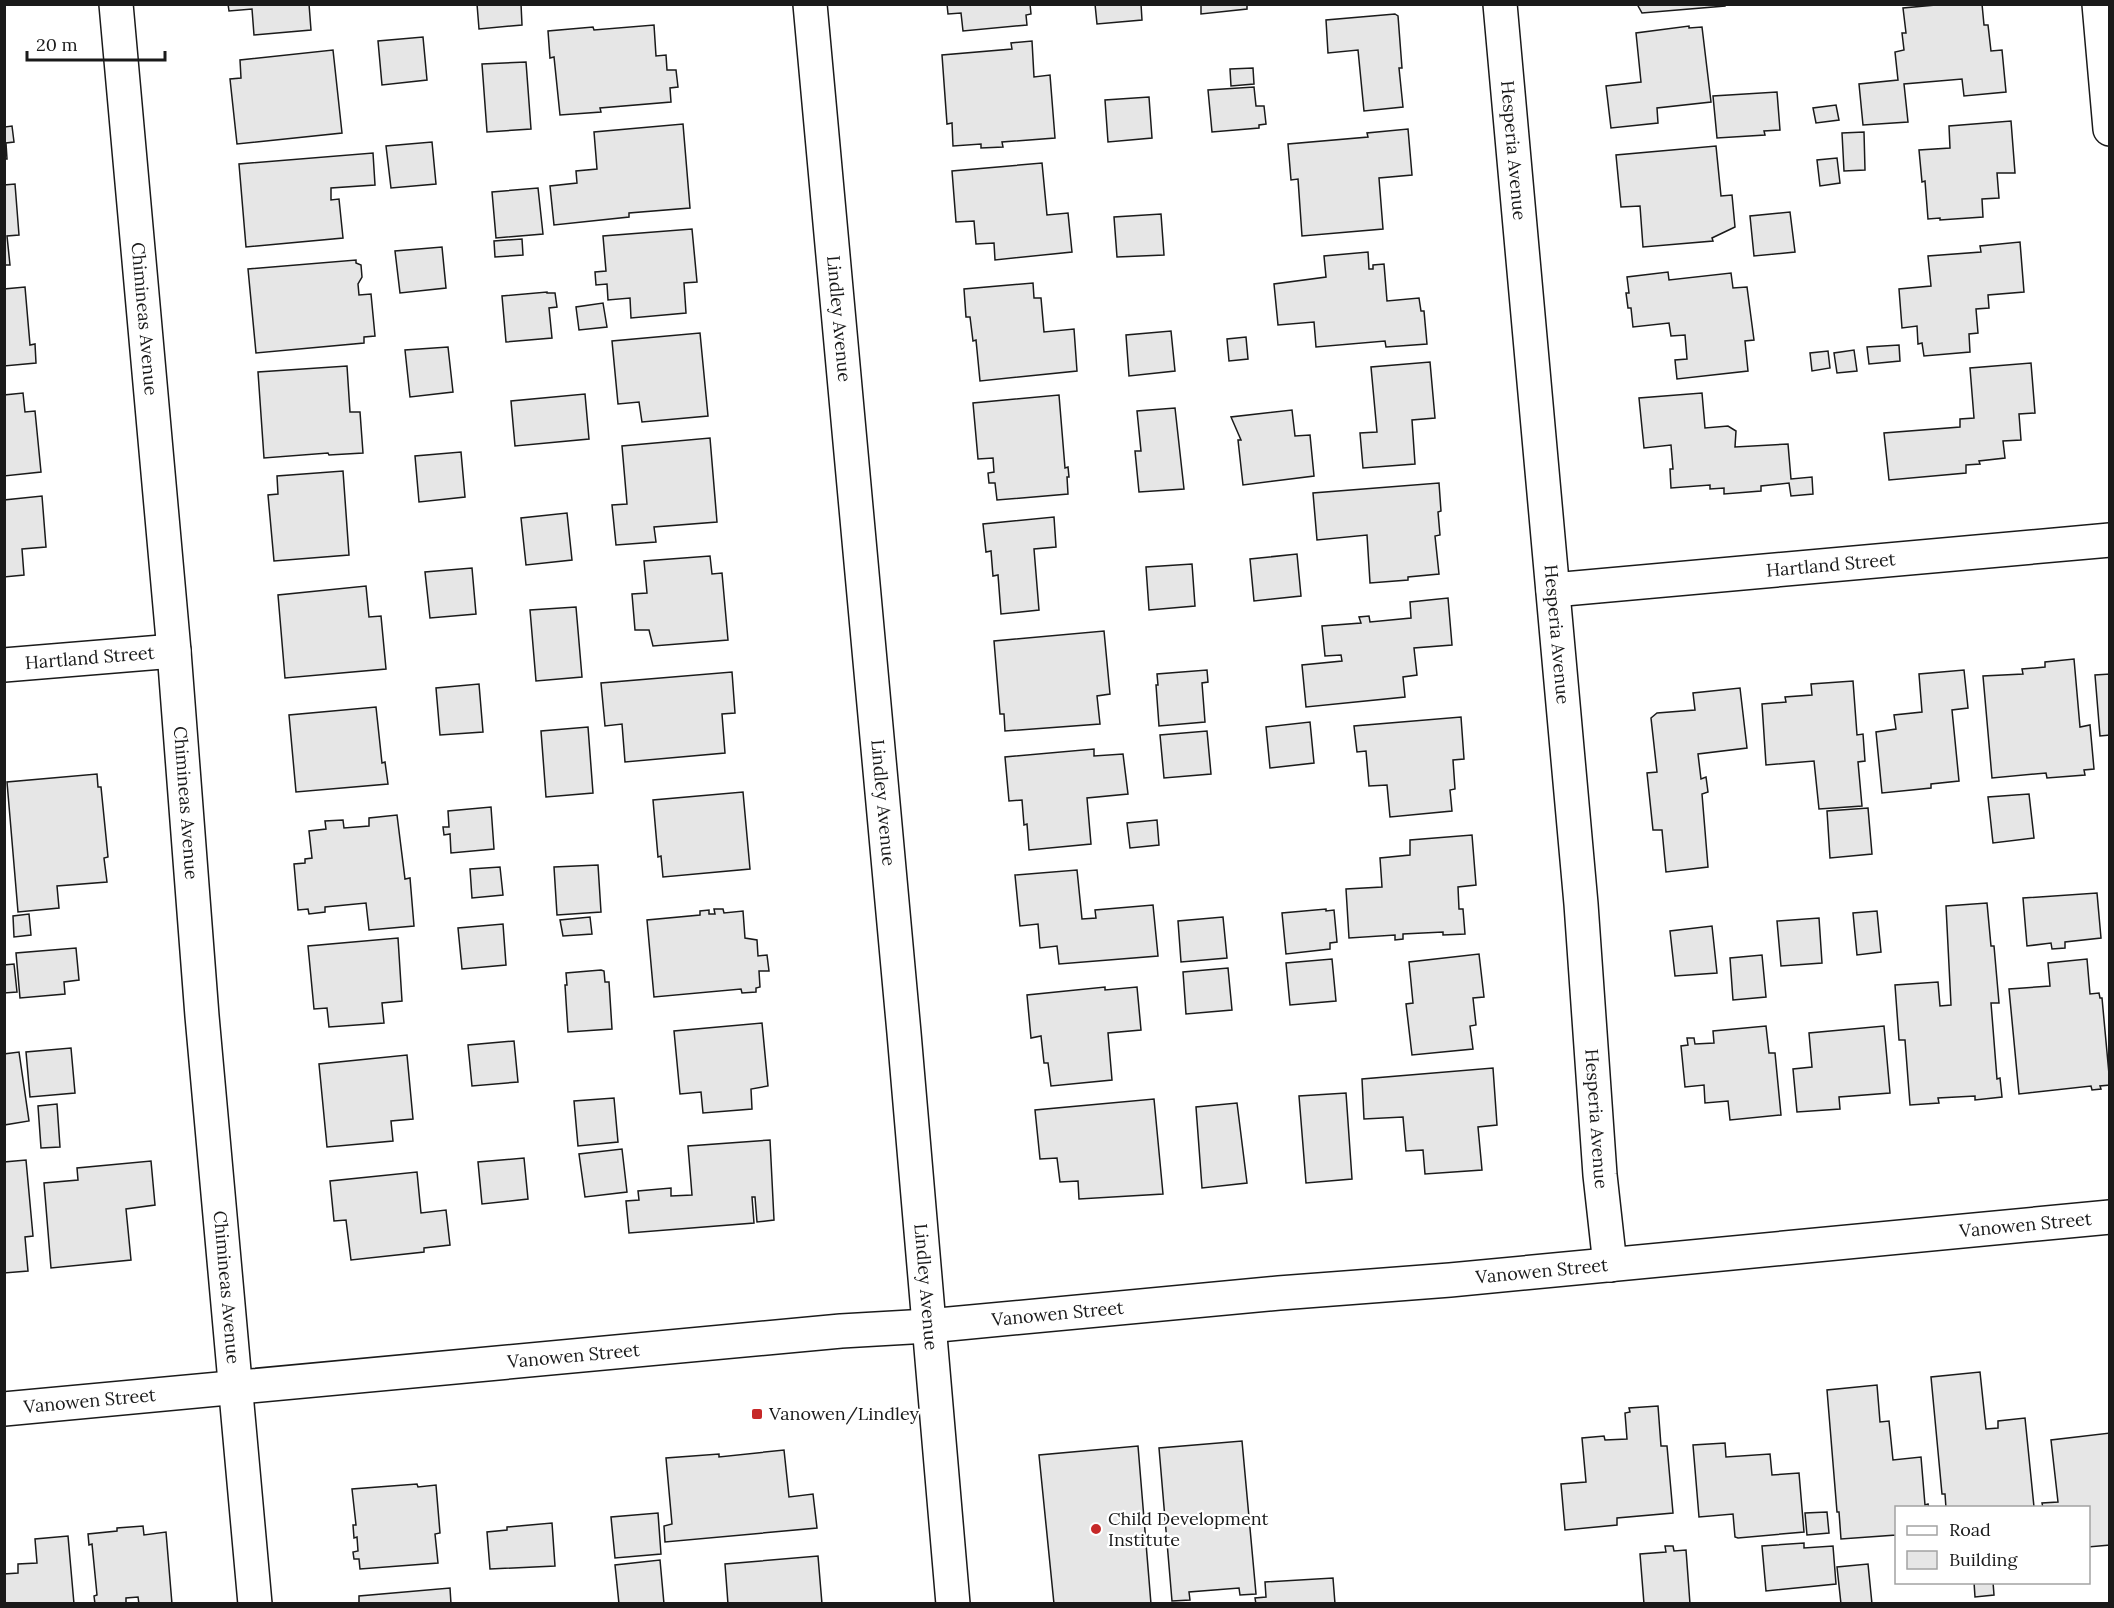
<svg xmlns="http://www.w3.org/2000/svg" width="2114" height="1608" font-family="Lora,serif">
	<style>
		.building { fill: #e6e6e6; stroke: #1a1a1a; stroke-width: 1.5 }
		.lines { fill: none; stroke-linecap: round; stroke-linejoin: round }
		.minor-casing { stroke: #1a1a1a; stroke-width: 36 }
		.major-casing { stroke: #1a1a1a; stroke-width: 36 }
		.minor { stroke: #fff; stroke-width: 33 }
		.major { stroke: #fff; stroke-width: 33 }
		.poi-dot { fill: #c62828; stroke: #fff; stroke-width: 2 }
		.labels { text-anchor: middle; stroke-width: 4.5; stroke-linejoin: round; paint-order: stroke }
		.street-label { font-size: 18px; fill: #1a1a1a; stroke: #fff }
		.poi-label { font-size: 18px; fill: #1a1a1a; stroke: #fff; text-anchor: start }
	</style>
	<rect width="100%" height="100%" fill="#fff"/>
	<g class="building">
		<path d="M228 4H309L311 30 254 35 252 9 229 11Z"/>
		<path d="M477 4H521L522 25 479 29Z"/>
		<path d="M947 4H1030L1031 14 1026 15 1027 25 963 31 961 13 948 14Z"/>
		<path d="M1095 4H1141L1142 20 1097 24Z"/>
		<path d="M1201 4H1247V9L1201 14Z"/>
		<path d="M1637 4H1725V6L1642 13Z"/>
		<path d="M1947 4H1982L1984 25H1988L1991 51 2002 50 2006 92 1964 96 1962 79 1904 84 1908 122 1863 125 1859 84 1898 80 1895 52 1904 50 1902 33H1906L1903 8Z"/>
		<path d="M1395 14 1398 16 1402 68H1399L1403 107 1364 111 1358 50 1328 53 1326 20Z"/>
		<path d="M654 25 656 56 666 55 667 70H676L678 87 670 88 671 102 600 108 601 112 560 115 554 57 550 58 548 31 593 27 594 30Z"/>
		<path d="M1689 26V28L1702 27 1711 102 1657 108 1658 123 1611 128 1606 86 1641 82 1636 33Z"/>
		<path d="M423 37 427 80 382 85 378 41Z"/>
		<path d="M1032 41 1034 77 1050 75 1055 138 1002 142 1003 147 981 148V144L953 146 952 123 947 124 942 55 1012 49 1011 43Z"/>
		<path d="M333 50 342 133 237 144 230 79 241 78 240 60Z"/>
		<path d="M526 62 531 129 487 132 482 64Z"/>
		<path d="M1253 68 1254 84 1231 86 1230 69Z"/>
		<path d="M1254 87 1256 106H1264L1266 124 1259 125V128L1212 132 1208 90Z"/>
		<path d="M1777 92 1780 130 1764 131 1765 135 1717 138 1713 96Z"/>
		<path d="M1149 97 1152 138 1108 142 1105 100Z"/>
		<path d="M1836 105 1839 120 1816 123 1813 108Z"/>
		<path d="M2011 121 2015 173H1997L1999 198 1982 199 1983 217 1940 220V218L1928 219 1925 181 1922 182 1919 150 1950 148 1949 126Z"/>
		<path d="M4 124 5 127 12 126 14 142 6 143 7 159H4Z"/>
		<path d="M683 124 690 208 629 213V217L554 225 550 186 577 183 576 171 597 169 594 132Z"/>
		<path d="M1408 129 1412 175 1379 178 1383 229 1302 236 1298 179 1291 180 1288 144 1368 137 1367 133Z"/>
		<path d="M1864 132 1865 170 1844 171 1842 133Z"/>
		<path d="M432 142 436 184 391 188 386 146Z"/>
		<path d="M1716 146 1721 196 1732 195 1735 227 1712 238 1713 241 1643 247 1640 206 1621 207 1616 155Z"/>
		<path d="M373 153 375 185 331 188V200L339 199 343 238 246 247 239 164Z"/>
		<path d="M1837 158 1840 183 1820 186 1817 160Z"/>
		<path d="M1042 163 1047 215 1068 213 1072 252 995 260 994 243 976 244 974 221 956 222 952 171Z"/>
		<path d="M15 184 19 235 7 236 10 265H4V185Z"/>
		<path d="M538 188 543 234 496 238 492 192Z"/>
		<path d="M1790 212 1795 252 1754 256 1750 216Z"/>
		<path d="M1161 214 1164 255 1117 257 1114 217Z"/>
		<path d="M692 229 697 282 684 283 686 313 631 318 630 298 608 300 607 284 596 285 595 272 606 271 603 236Z"/>
		<path d="M522 239 523 255 495 257 494 241Z"/>
		<path d="M2020 242 2024 292 1988 295 1989 308 1976 309 1978 333 1969 334 1970 352 1924 356 1922 343 1918 344 1917 326 1902 328 1899 289 1931 286 1928 256 1981 252 1980 246Z"/>
		<path d="M442 247 446 288 400 293 395 251Z"/>
		<path d="M1368 252 1369 269H1373V265L1384 264 1387 301 1419 298 1421 311H1424L1427 344 1386 347 1385 341 1316 347 1314 322 1278 325 1274 284 1326 277 1324 256Z"/>
		<path d="M356 260V263L361 265 362 277 358 284 359 295 371 294 375 336 364 337V343L256 353 248 269Z"/>
		<path d="M1668 272 1669 280 1731 273 1733 288 1747 287 1754 340 1745 341 1748 371 1677 379 1675 360 1687 359 1685 335 1671 336 1669 323 1633 327 1631 308H1628L1626 293H1629L1627 277Z"/>
		<path d="M1033 283 1034 298H1041L1044 332 1074 329 1077 371 980 381 976 340 973 341 970 317H966L964 289Z"/>
		<path d="M25 287 30 345 35 344 36 363 4 366V289Z"/>
		<path d="M547 292V293H555L557 307 549 308 552 338 506 342 502 296Z"/>
		<path d="M603 303 607 327 579 330 576 307Z"/>
		<path d="M1171 331 1175 371 1129 376 1126 335Z"/>
		<path d="M700 333 708 416 642 422 639 402 618 404 612 341Z"/>
		<path d="M1246 337 1248 359 1229 361 1227 339Z"/>
		<path d="M1899 345 1900 361 1869 364 1867 347Z"/>
		<path d="M448 347 453 392 410 397 405 350Z"/>
		<path d="M1854 350 1857 371 1837 373 1834 353Z"/>
		<path d="M1828 351 1830 368 1812 371 1810 353Z"/>
		<path d="M1430 362 1435 418 1412 420 1415 464 1363 468 1360 433 1377 432 1371 367Z"/>
		<path d="M2031 363 2035 413 2019 414 2021 440 2003 441 2005 458 1979 461 1980 464 1966 465V473L1889 480 1884 433 1960 427V419L1974 418 1970 368Z"/>
		<path d="M347 366 350 412H360L363 453 329 455 328 453 264 458 258 372Z"/>
		<path d="M23 393 25 412 35 411 41 472 4 476V395Z"/>
		<path d="M1702 393 1705 428 1728 426 1736 431 1735 447 1788 444 1791 479 1812 477 1813 494 1791 496 1789 483 1761 486V491L1724 494V488L1710 489V485L1671 488 1670 469H1673L1671 445 1644 448 1639 398Z"/>
		<path d="M585 394 589 439 515 446 511 401Z"/>
		<path d="M1059 395 1065 468 1068 467 1069 477H1067L1068 494 997 500 995 483H989L988 473 994 472 993 458 978 459 973 403Z"/>
		<path d="M1175 408 1184 489 1139 492 1135 451H1141L1137 411Z"/>
		<path d="M1292 410 1295 436 1310 435 1314 476 1243 485 1238 440H1241L1231 417Z"/>
		<path d="M710 438 717 522 654 527 656 542 616 545 612 505 627 504 622 446Z"/>
		<path d="M461 452 465 497 419 502 415 456Z"/>
		<path d="M343 471 349 555 274 561 268 495 278 494 277 476Z"/>
		<path d="M1439 483 1441 511 1438 512 1440 535 1435 536 1439 574 1408 577V580L1370 583 1367 535 1317 540 1313 493Z"/>
		<path d="M42 496 46 547 22 549 24 575 4 577V500Z"/>
		<path d="M567 513 572 560 526 565 521 518Z"/>
		<path d="M1054 517 1056 547 1034 549 1039 610 1001 614 998 575 993 576 991 551 986 552 983 524Z"/>
		<path d="M1297 554 1301 596 1254 601 1250 559Z"/>
		<path d="M710 556 712 574 722 573 728 640 653 646 649 630H635L632 594 647 593 644 561Z"/>
		<path d="M1192 564 1195 606 1149 610 1146 567Z"/>
		<path d="M472 568 476 614 430 618 425 572Z"/>
		<path d="M366 586 369 617 381 616 386 669 285 678 278 595Z"/>
		<path d="M1448 598 1452 645 1414 648 1417 675 1403 677 1405 697 1306 707 1302 665 1342 661 1341 655 1325 656 1322 626 1361 623 1359 617 1369 616 1370 622 1411 618 1410 602Z"/>
		<path d="M576 607 582 677 536 681 530 610Z"/>
		<path d="M1104 631 1110 694 1097 696 1100 724 1005 731 1004 714H1000L994 641Z"/>
		<path d="M2074 659 2080 727 2090 725 2094 769 2084 770 2085 775 2047 778 2046 773 1992 778 1983 676 2023 674 2022 669 2045 667V662Z"/>
		<path d="M1207 670 1208 682 1202 683 1205 722 1159 726 1156 685H1158L1157 674Z"/>
		<path d="M1964 670 1968 708 1952 710 1959 781 1931 784V788L1882 793 1876 732 1896 729 1894 715 1922 712 1919 674Z"/>
		<path d="M732 672 735 713 722 714 725 753 625 762 622 724 605 726 601 683Z"/>
		<path d="M2110 674V735L2100 736 2095 675Z"/>
		<path d="M1853 681 1857 735 1863 734 1865 761 1858 762 1862 806 1819 809 1814 761 1766 765 1762 704 1786 702 1785 697 1812 695 1811 684Z"/>
		<path d="M479 684 483 732 440 735 436 688Z"/>
		<path d="M1740 688 1747 748 1698 754 1701 779 1706 777 1708 792 1702 794 1708 867 1666 872 1662 830H1653L1647 773 1657 772 1651 718 1657 713 1695 710 1693 693Z"/>
		<path d="M376 707 382 763 385 762 388 784 296 792 289 715Z"/>
		<path d="M1461 717 1464 759 1453 760 1455 789 1450 790 1452 811 1390 817 1387 785 1369 786 1366 751 1357 752 1354 726Z"/>
		<path d="M1310 722 1314 763 1270 768 1266 727Z"/>
		<path d="M588 727 593 793 546 797 541 731Z"/>
		<path d="M1207 731 1211 774 1164 778 1160 735Z"/>
		<path d="M1094 749V756L1123 754 1128 794 1087 798 1091 844 1029 850 1027 824 1024 825 1022 800 1009 801 1005 757Z"/>
		<path d="M97 774 98 787H101L108 857 104 858 107 882 57 886 59 908 18 912 7 782Z"/>
		<path d="M743 792 750 869 663 877 661 856 658 857 653 800Z"/>
		<path d="M2029 794 2034 838 1993 843 1988 797Z"/>
		<path d="M491 807 494 849 451 853 450 834 444 835 443 827H449L448 811Z"/>
		<path d="M1868 808 1872 854 1830 858 1827 811Z"/>
		<path d="M397 815 405 879 410 878 414 926 369 930 366 903 325 907V912L309 914 308 909 298 910 294 864 305 863V859L312 858 309 831 326 829 325 821 343 820 344 828 369 826V818Z"/>
		<path d="M1157 820 1159 845 1130 848 1127 823Z"/>
		<path d="M1472 835 1476 885 1458 887 1459 909H1463L1465 934 1443 935V932L1403 934V939L1395 940V935L1349 938 1346 889 1382 887 1380 858 1410 855V840Z"/>
		<path d="M598 865 601 912 557 915 554 867Z"/>
		<path d="M500 867 503 895 472 898 470 869Z"/>
		<path d="M1077 870 1082 919 1096 918 1095 910 1153 905 1158 956 1059 964 1057 946 1040 948 1038 924 1020 926 1015 875Z"/>
		<path d="M2097 893 2101 938 2065 942V948L2052 949 2051 943 2027 946 2023 898Z"/>
		<path d="M1987 903 1991 946H1994L1999 1003H1991L1997 1079 2000 1078 2002 1097 1975 1100V1096L1938 1098 1939 1103 1910 1105 1905 1040H1899L1895 985 1938 982 1940 1006 1951 1005 1946 906Z"/>
		<path d="M714 909H723L724 913 743 911 745 938 757 940 758 956 767 955 769 971H759L760 987 756 988V992L742 993 741 989 654 997 647 920 700 915V911L709 910V914H715Z"/>
		<path d="M1326 909V911L1334 910 1337 942 1330 943V949L1286 954 1282 913Z"/>
		<path d="M1877 911 1881 952 1857 955 1853 913Z"/>
		<path d="M29 914 31 935 14 937 13 916Z"/>
		<path d="M590 917 592 934 563 936 560 920Z"/>
		<path d="M1223 917 1227 958 1181 962 1178 921Z"/>
		<path d="M1819 918 1822 963 1781 966 1777 921Z"/>
		<path d="M503 924 506 965 462 969 458 928Z"/>
		<path d="M1712 926 1717 973 1675 976 1670 931Z"/>
		<path d="M398 938 402 1001 382 1003 384 1023 329 1027 327 1008 314 1009 308 946Z"/>
		<path d="M76 948 79 980 64 982 65 994 20 998 16 953Z"/>
		<path d="M1479 954 1484 997 1473 998 1476 1025 1470 1026 1473 1049 1412 1055 1406 1004 1413 1003 1409 962Z"/>
		<path d="M1762 955 1766 997 1733 1000 1730 958Z"/>
		<path d="M1332 959 1336 1001 1290 1005 1286 963Z"/>
		<path d="M2087 959 2090 994 2099 993 2100 998H2102L2110 1085 2100 1086 2101 1089 2092 1090 2091 1086 2019 1094 2009 989 2050 986 2048 963Z"/>
		<path d="M14 964 17 992 4 993V965Z"/>
		<path d="M1228 968 1232 1010 1186 1014 1183 972Z"/>
		<path d="M601 970 604 971 605 982H609L612 1029 568 1032 565 985H567L566 973Z"/>
		<path d="M1105 987V990L1137 987 1141 1030 1108 1033 1112 1080 1051 1086 1048 1063H1044L1041 1036 1031 1038 1027 995Z"/>
		<path d="M762 1023 768 1086 751 1089 752 1109 703 1113 701 1092 680 1094 674 1031Z"/>
		<path d="M1766 1026 1769 1053H1775L1781 1115 1730 1120 1728 1101 1705 1103 1704 1085 1685 1087 1681 1046 1688 1045 1687 1038H1694L1695 1044 1714 1043 1713 1031Z"/>
		<path d="M1884 1026 1890 1093 1839 1097 1840 1109 1797 1112 1793 1069 1812 1067 1809 1033Z"/>
		<path d="M514 1041 518 1082 472 1086 468 1045Z"/>
		<path d="M71 1048 75 1093 30 1097 26 1052Z"/>
		<path d="M19 1052 29 1121 4 1125V1054Z"/>
		<path d="M407 1055 413 1119 391 1121 393 1141 327 1147 319 1064Z"/>
		<path d="M1493 1068 1497 1125 1478 1127 1482 1170 1425 1174 1423 1150 1406 1151 1403 1117 1364 1119 1362 1079Z"/>
		<path d="M1346 1093 1352 1179 1306 1183 1299 1096Z"/>
		<path d="M614 1098 618 1142 578 1146 574 1101Z"/>
		<path d="M1154 1099 1163 1194 1079 1199 1078 1181 1060 1182 1057 1158 1040 1159 1035 1110Z"/>
		<path d="M1237 1103 1247 1183 1202 1188 1196 1107Z"/>
		<path d="M57 1104 60 1147 41 1148 38 1106Z"/>
		<path d="M770 1140 774 1220 757 1222 755 1197H752L754 1223 629 1233 626 1201 639 1200 638 1191 671 1188V1196L692 1195 688 1146Z"/>
		<path d="M622 1149 627 1192 585 1197 579 1154Z"/>
		<path d="M524 1158 528 1199 482 1204 478 1162Z"/>
		<path d="M26 1160 33 1236 25 1237 28 1271 4 1273V1162Z"/>
		<path d="M151 1161 155 1205 126 1209 131 1260 51 1268 44 1183 78 1180 77 1168Z"/>
		<path d="M417 1172 421 1213 446 1210 450 1245 424 1248V1252L351 1260 346 1220 334 1221 330 1181Z"/>
		<path d="M1980 1372 1986 1429 1998 1428V1421L2025 1418 2034 1507 1946 1508 1945 1494H1942L1931 1377Z"/>
		<path d="M1877 1385 1880 1422 1889 1421 1893 1460 1921 1457 1925 1505 1928 1504 1929 1508H1896V1535L1841 1539 1839 1512H1837L1827 1390Z"/>
		<path d="M1658 1406 1661 1446H1667L1673 1513 1617 1518V1525L1565 1530 1561 1484 1586 1482 1582 1438 1604 1436 1605 1440 1627 1439 1625 1413 1630 1412 1629 1408Z"/>
		<path d="M2110 1433V1545L2088 1547V1508H2043L2042 1503 2058 1502 2051 1440Z"/>
		<path d="M1242 1441 1256 1594 1240 1595 1239 1588 1189 1592 1190 1600 1172 1601 1159 1448Z"/>
		<path d="M1725 1443 1726 1457 1770 1454 1772 1475 1799 1473 1804 1532 1738 1538 1735 1537 1733 1514 1699 1517 1693 1445Z"/>
		<path d="M1138 1446 1151 1604H1054L1039 1455Z"/>
		<path d="M784 1450 789 1497 813 1494 817 1528 665 1542 664 1526 672 1524 666 1458 719 1454V1457Z"/>
		<path d="M417 1484 418 1487 436 1485 440 1533 435 1534 438 1563 360 1569 359 1559H354L353 1552 358 1551 357 1537 354 1538 353 1525H356L352 1489Z"/>
		<path d="M1827 1512 1829 1533 1807 1535 1805 1513Z"/>
		<path d="M658 1513 661 1554 615 1558 611 1517Z"/>
		<path d="M552 1523 555 1566 490 1569 487 1532 507 1530V1527Z"/>
		<path d="M143 1526 144 1535 166 1532 172 1604H139L138 1597 126 1598V1604H95L94 1596 97 1595 92 1544 89 1545 88 1534 117 1531V1528Z"/>
		<path d="M68 1536 74 1604H4V1574L18 1573V1564L37 1563 35 1539Z"/>
		<path d="M1804 1543V1548L1833 1546 1836 1584 1766 1591 1762 1546Z"/>
		<path d="M1665 1546H1673L1674 1551 1686 1550 1690 1604H1644L1640 1554 1666 1552Z"/>
		<path d="M818 1556 822 1604H728L725 1564Z"/>
		<path d="M660 1560 664 1604H619L615 1565Z"/>
		<path d="M1868 1564 1872 1604H1841L1837 1567Z"/>
		<path d="M1333 1578 1335 1604H1256L1255 1598 1266 1597 1265 1582Z"/>
		<path d="M1974 1582H1993L1994 1595 1975 1597Z"/>
		<path d="M450 1588 451 1604H359V1596Z"/>
	</g>
	<g class="lines">
		<defs>
			<g id="minor">
				<path id="s1" d="M116 4 174 651 202 1016 255 1604"/>
				<path id="s2" d="M1500 4 1581 904 1600 1175 1610 1265"/>
				<path d="M2099 4 2110 129"/>
				<path id="s3" d="M1553 590 2110 540"/>
				<path id="s4" d="M4 665 174 651"/>
			</g>
			<g id="major">
				<path id="s5" d="M810 4 904 1033 953 1604"/>
				<path id="s6" d="M4 1409 841 1331 928 1326 1279 1293 1450 1280 2110 1217"/>
			</g>
		</defs>
		<use href="#minor" class="minor-casing"/>
		<use href="#major" class="major-casing"/>
		<use href="#minor" class="minor"/>
		<use href="#major" class="major"/>
	</g>
	<g class="poi-dot">
		<rect x="751" y="1408" width="12" height="12" rx="3"/>
		<circle cx="1096" cy="1529" r="6"/>
	</g>
	<g class="labels">
		<g class="street-label">
			<text dy="6" stroke="none"><textPath href="#s2" startOffset="147">Hesperia Avenue</textPath></text>
			<text dy="6" stroke="none"><textPath href="#s1" startOffset="316">Chimineas Avenue</textPath></text>
			<text dy="6" stroke="none"><textPath href="#s5" startOffset="316">Lindley Avenue</textPath></text>
			<text dy="6" stroke="none"><textPath href="#s3" startOffset="279">Hartland Street</textPath></text>
			<text dy="6" stroke="none"><textPath href="#s2" startOffset="633">Hesperia Avenue</textPath></text>
			<text dy="6" stroke="none"><textPath href="#s4" startOffset="86">Hartland Street</textPath></text>
			<text dy="6" stroke="none"><textPath href="#s1" startOffset="802">Chimineas Avenue</textPath></text>
			<text dy="6" stroke="none"><textPath href="#s5" startOffset="802">Lindley Avenue</textPath></text>
			<text dy="6" stroke="none"><textPath href="#s2" startOffset="1119">Hesperia Avenue</textPath></text>
			<text dy="6" stroke="none"><textPath href="#s6" startOffset="2030">Vanowen Street</textPath></text>
			<text dy="6" stroke="none"><textPath href="#s6" startOffset="1544">Vanowen Street</textPath></text>
			<text dy="6" stroke="none"><textPath href="#s1" startOffset="1288">Chimineas Avenue</textPath></text>
			<text dy="6" stroke="none"><textPath href="#s5" startOffset="1288">Lindley Avenue</textPath></text>
			<text dy="6" stroke="none"><textPath href="#s6" startOffset="1058">Vanowen Street</textPath></text>
			<text dy="6" stroke="none"><textPath href="#s6" startOffset="572">Vanowen Street</textPath></text>
			<text dy="6" stroke="none"><textPath href="#s6" startOffset="86">Vanowen Street</textPath></text>
		</g>
		<g class="poi-label">
			<text x="769" y="1420">Vanowen/Lindley</text>
			<text x="1108" y="1525">Child Development<tspan x="1108" dy="21">Institute</tspan></text>
		</g>
	</g>
	<rect width="2114" height="1608" fill="none" stroke="#1a1a1a" stroke-width="12"/>
	<rect x="1895" y="1506" width="195" height="78" fill="#ffffff" stroke="#a3a3a3" stroke-width="1.5"/>
	<rect x="1907" y="1526" width="30" height="9" fill="#ffffff" stroke="#a3a3a3" stroke-width="1.5"/>
	<text x="1949" y="1536" font-size="18" fill="#1a1a1a">Road</text>
	<rect x="1907" y="1551" width="30" height="18" fill="#e6e6e6" stroke="#a3a3a3" stroke-width="1.5"/>
	<text x="1949" y="1566" font-size="18" fill="#1a1a1a">Building</text>
	<path d="M27 51v9h138v-9" fill="none" stroke="#1a1a1a" stroke-width="3"/>
	<text x="36" y="51" font-size="18" fill="#1a1a1a" stroke="#ffffff" stroke-width="4.5" paint-order="stroke">20 m</text>
</svg>
